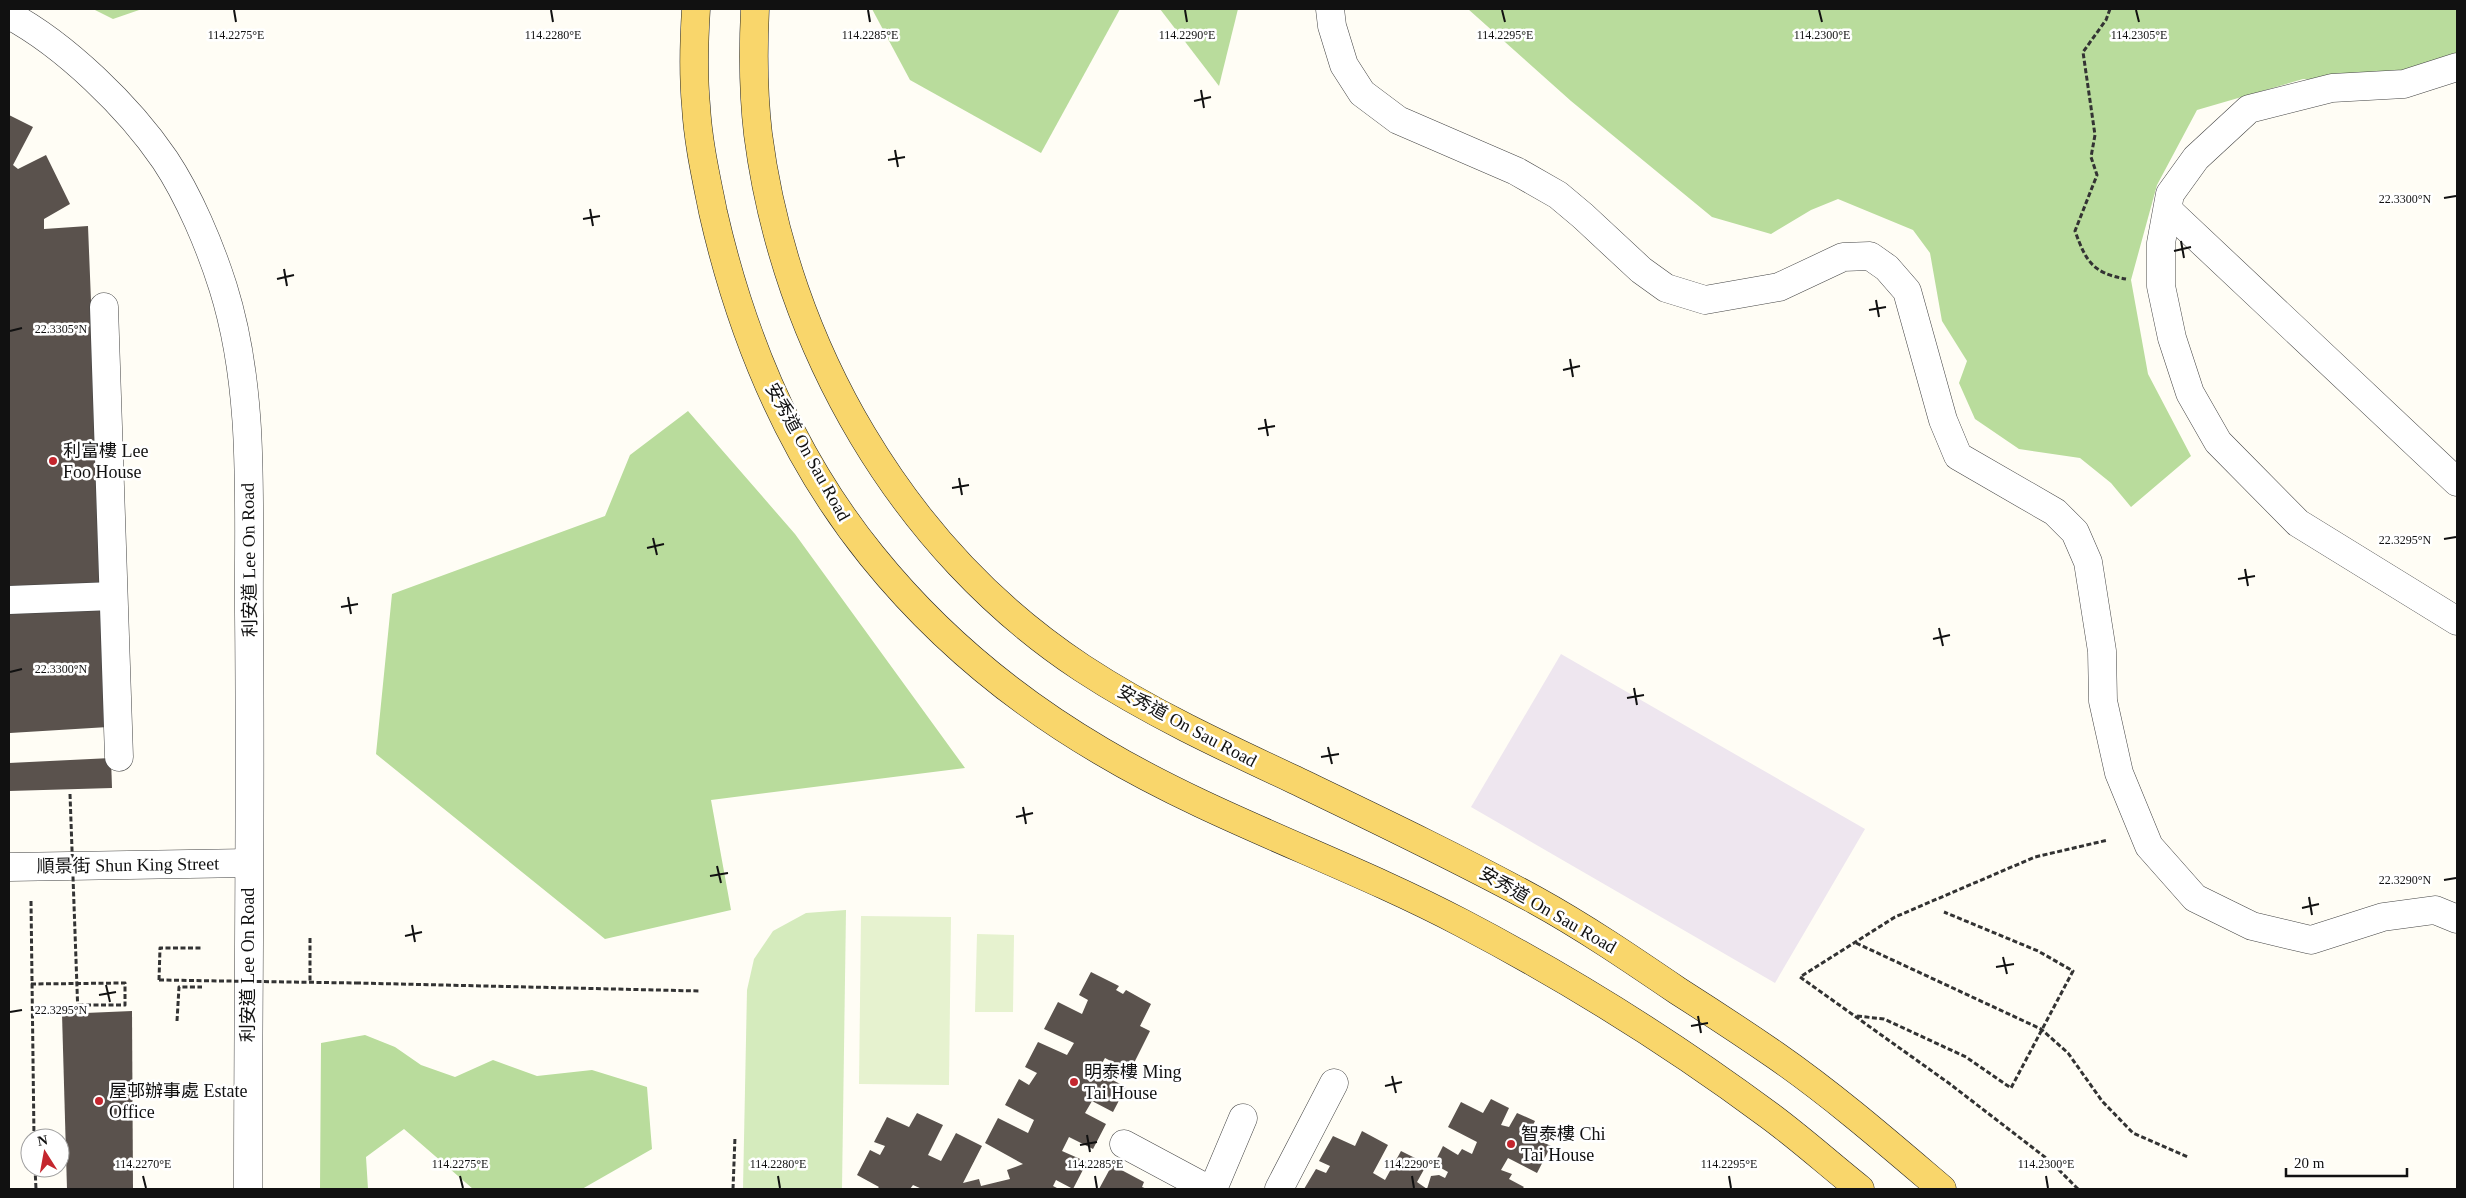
<svg xmlns="http://www.w3.org/2000/svg" width="2466" height="1198" font-family="'Times New Roman','Noto Sans TC',serif">
	<style>
		.industrial { fill: #eee6ef }
		.green { fill: #d5ebbd }
		.forest { fill: #b9dc9c }
		.pitch { fill: #e6f2cf }
		.building { fill: #5a524d }
		.lines { fill: none; stroke-linecap: round; stroke-linejoin: round }
		.minor-casing { stroke: #444; stroke-width: 29 }
		.major-casing { stroke: #222; stroke-width: 29 }
		.path { stroke: #333; stroke-width: 3; stroke-dasharray: 5 2.5; stroke-linecap: butt }
		.minor { stroke: #fff; stroke-width: 28 }
		.major { stroke: #f9d66b; stroke-width: 28 }
		.path-bridge { stroke: #333; stroke-width: 3; stroke-dasharray: 5 2.5; stroke-linecap: butt }
		.ticks { fill: none; stroke: #111; stroke-width: 2 }
		.poi-dot { fill: #c4262e; stroke: #fff; stroke-width: 2 }
		.labels { text-anchor: middle; stroke-width: 5; stroke-linejoin: round; paint-order: stroke }
		.poi-label { font-size: 18px; fill: #111; stroke: #fff; text-anchor: start }
		.street-label { font-size: 18px; fill: #111; stroke: #fff }
		.ticks-label { font-size: 12px; text-anchor: middle; fill: #111; stroke: #fff; stroke-width: 5; stroke-linejoin: round; paint-order: stroke }
	</style>
	<rect width="100%" height="100%" fill="#fffdf5"/>
	<path class="industrial" d="M1561 654 1865 829 1775 983 1471 807Z"/>
	<path class="green" d="M846 910 842 1189H743L747 990 754 959 773 931 806 913Z"/>
	<g class="forest">
		<path d="M93 9H142L113 19Z"/>
		<path d="M872 9H1120L1041 153 910 80Z"/>
		<path d="M1160 9H1238L1219 86Z"/>
		<path d="M1468 9H2457V53L2377 85 2303 79 2197 110 2157 185 2131 280 2148 374 2191 456 2131 507 2111 483 2080 458 2019 449 1975 419 1959 383 1967 361 1942 321 1930 253 1913 230 1838 199 1811 210 1771 234 1712 217 1571 101Z"/>
		<path d="M688 411 795 534 965 768 711 800 731 910 605 939 376 754 392 594 605 516 630 455Z"/>
		<path d="M365 1035 395 1047 421 1065 455 1077 493 1060 537 1076 592 1070 647 1087 652 1149 582 1189H473L404 1129 366 1157 368 1189H320L321 1043Z"/>
	</g>
	<g class="pitch">
		<path d="M861 916 951 917 949 1085 859 1084Z"/>
		<path d="M977 934 1014 935 1013 1012H975Z"/>
	</g>
	<g class="building">
		<path d="M9 115 33 127 13 165 18 169 46 155 70 204 44 219V229L88 226 108 727 10 733Z"/>
		<path d="M111 758 112 788 9 791V763Z"/>
		<path d="M1091 972 1119 986 1116 990 1123 994 1126 990 1151 1004 1140 1026 1150 1031 1130 1071 1105 1058 1097 1072 1126 1087 1113 1112 1092 1101 1085 1113 1106 1124 1093 1149 1069 1137 1062 1151 1087 1162 1073 1189 1056 1180 1053 1186 1059 1189H922L913 1185 910 1189H877L879 1187 857 1175 870 1150 880 1155 885 1146 874 1142 887 1117 909 1127 917 1113 943 1125 928 1155 941 1161 956 1133 982 1146 963 1183 979 1179 981 1186 1010 1179 1007 1170 1023 1164 985 1143 998 1118 1028 1133 1034 1120 1005 1105 1019 1079 1029 1085 1037 1073 1025 1067 1038 1042 1067 1055 1074 1043 1044 1029 1058 1002 1082 1014 1088 1000 1079 995Z"/>
		<path d="M132 1011 133 1189H67L62 1014Z"/>
		<path d="M1491 1099 1509 1108 1501 1125 1509 1127 1517 1113 1535 1121 1528 1135 1551 1146 1537 1173 1508 1158 1501 1170 1512 1174 1509 1179 1524 1187 1522 1189H1304L1316 1169 1326 1173 1330 1166 1319 1161 1333 1136 1355 1146 1362 1131 1388 1145 1373 1173 1385 1180 1401 1151 1427 1164 1417 1182 1427 1189 1431 1176 1439 1175 1445 1178 1448 1172 1434 1164 1443 1146 1458 1155 1462 1149 1472 1154 1477 1142 1448 1127 1461 1102 1483 1113Z"/>
		<path d="M1112 1165 1144 1182 1142 1187 1147 1189H1099Z"/>
	</g>
	<g class="lines">
		<defs>
			<g id="minor">
				<path d="M1330 9 1332 26 1344 65 1362 93 1398 120 1516 171 1558 195 1583 216 1641 270 1666 288 1705 300 1779 287 1843 257 1870 256 1887 268 1907 291 1943 420 1958 456 2055 512 2075 532 2088 562 2102 651 2103 701 2119 773 2149 846 2195 898 2252 926 2311 940 2383 917 2435 910 2457 919"/>
				<path d="M9 15C65 45 129 107 165 160 189 196 210 246 223 287 256 392 248 505 249 613 251 805 248 997 248 1189"/>
				<path d="M2457 67 2404 84 2332 88 2249 109 2196 158 2170 194 2161 243V286L2172 338 2190 393 2218 442 2298 523 2457 621"/>
				<path d="M2168 210 2457 482"/>
				<path d="M104 307 119 757"/>
				<path d="M9 600 113 596"/>
				<path d="M9 867 248 863"/>
				<path d="M1124 1144 1208 1189"/>
				<path d="M1213 1189 1243 1118"/>
				<path d="M1279 1189 1334 1083"/>
			</g>
			<g id="major">
				<path d="M696 9C694 41 693 74 696 106 698 142 706 177 713 212 741 335 791 456 872 556 935 634 1014 700 1101 751 1215 819 1344 861 1462 923 1569 979 1673 1044 1770 1116 1801 1139 1830 1165 1860 1189"/>
				<path d="M755 9C753 51 753 92 758 134 785 345 902 549 1082 668 1149 712 1222 746 1295 780 1376 819 1456 857 1535 900 1584 927 1631 959 1678 991 1711 1012 1743 1033 1775 1055 1834 1096 1888 1143 1942 1189"/>
			</g>
		</defs>
		<use href="#minor" class="minor-casing"/>
		<use href="#major" class="major-casing"/>
		<g class="path">
			<path d="M2110 9 2106 20 2083 52 2095 135 2091 157 2097 175 2075 231C2086 261 2092 273 2126 279"/>
			<path d="M31 901 34 1138"/>
			<path d="M310 938V981"/>
			<path d="M1856 943 2041 1029 2068 1053 2102 1101 2133 1133 2188 1157"/>
			<path d="M159 980 160 948H203"/>
			<path d="M356 983 699 991"/>
			<path d="M31 984 125 983V1005H77"/>
			<path d="M1857 1016 1884 1019 1966 1057 2011 1088 2073 971 2038 951 1944 912"/>
			<path d="M177 1021 179 987H202"/>
			<path d="M35 1168 36 1189"/>
			<path d="M733 1189 735 1137"/>
			<path d="M2078 1189 2050 1161 1950 1084 1800 977 1895 917 2035 857 2108 840"/>
		</g>
		<use href="#minor" class="minor"/>
		<use href="#major" class="major"/>
		<g class="path-bridge">
			<path d="M70 794 78 1015"/>
			<path d="M159 980 356 983"/>
		</g>
	</g>
	<path class="ticks" d="M234 10 236 22M551 10 553 22M868 10 870 22M1185 10 1187 22M1502 10 1505 22M1819 10 1822 22M2136 10 2139 22M1201 90 1204 108M1194 101 1211 97M895 150 898 167M888 160 905 157M2444 198 2456 196M590 209 593 226M583 219 600 216M2181 241 2184 258M2174 251 2191 247M284 269 287 286M277 279 294 275M1876 300 1879 317M1869 310 1886 307M10 331 22 328M1570 359 1573 377M1563 370 1580 366M1265 419 1268 436M1258 429 1275 426M959 478 962 495M952 488 969 485M653 538 657 555M2444 539 2456 537M647 548 664 544M2245 569 2248 586M2238 579 2255 576M348 597 351 614M341 607 358 604M1939 628 1943 646M1933 639 1950 635M10 672 22 669M1634 688 1637 705M1627 698 1644 695M1328 747 1332 764M1321 757 1339 754M1023 807 1026 824M1016 817 1033 813M717 866 721 883M710 876 728 873M2444 880 2456 878M2309 897 2312 915M2302 908 2319 904M412 925 415 942M405 936 422 932M2003 957 2007 974M1996 967 2014 964M106 985 110 1002M99 995 116 992M10 1012 22 1010M1698 1016 1701 1033M1691 1026 1708 1023M1392 1076 1396 1093M1385 1086 1402 1082M1087 1135 1090 1152M1080 1145 1097 1142M143 1176 146 1188M460 1176 463 1188M778 1176 780 1188M1095 1176 1097 1188M1412 1176 1414 1188M1729 1176 1731 1188M2046 1176 2048 1188"/>
	<g class="poi-dot">
		<circle cx="53" cy="461" r="5"/>
		<circle cx="1074" cy="1082" r="5"/>
		<circle cx="99" cy="1101" r="5"/>
		<circle cx="1511" cy="1144" r="5"/>
	</g>
	<g class="labels">
		<g class="poi-label">
			<text x="63" y="457">利富樓 Lee<tspan x="63" dy="21">Foo House</tspan></text>
			<text x="1084" y="1078">明泰樓 Ming<tspan x="1084" dy="21">Tai House</tspan></text>
			<text x="109" y="1097">屋邨辦事處 Estate<tspan x="109" dy="21">Office</tspan></text>
			<text x="1521" y="1140">智泰樓 Chi<tspan x="1521" dy="21">Tai House</tspan></text>
		</g>
		<g class="street-label">
			<text transform="translate(808 452) rotate(61)" y="6">安秀道 On Sau Road</text>
			<text transform="translate(249 560) rotate(-91)" y="6">利安道 Lee On Road</text>
			<text transform="translate(1187 726) rotate(28)" y="6">安秀道 On Sau Road</text>
			<text transform="translate(128 865) rotate(-1)" y="6">順景街 Shun King Street</text>
			<text transform="translate(1548 910) rotate(30)" y="6">安秀道 On Sau Road</text>
			<text transform="translate(248 965) rotate(-90)" y="6">利安道 Lee On Road</text>
		</g>
	</g>
	<g class="ticks-label">
		<text x="236" y="39">114.2275°E</text>
		<text x="553" y="39">114.2280°E</text>
		<text x="870" y="39">114.2285°E</text>
		<text x="1187" y="39">114.2290°E</text>
		<text x="1505" y="39">114.2295°E</text>
		<text x="1822" y="39">114.2300°E</text>
		<text x="2139" y="39">114.2305°E</text>
		<text x="2405" y="203">22.3300°N</text>
		<text x="61" y="333">22.3305°N</text>
		<text x="2405" y="544">22.3295°N</text>
		<text x="61" y="673">22.3300°N</text>
		<text x="2405" y="884">22.3290°N</text>
		<text x="61" y="1014">22.3295°N</text>
		<text x="143" y="1168">114.2270°E</text>
		<text x="460" y="1168">114.2275°E</text>
		<text x="778" y="1168">114.2280°E</text>
		<text x="1095" y="1168">114.2285°E</text>
		<text x="1412" y="1168">114.2290°E</text>
		<text x="1729" y="1168">114.2295°E</text>
		<text x="2046" y="1168">114.2300°E</text>
	</g>
	<rect width="2466" height="1198" fill="none" stroke="#111111" stroke-width="20"/>
	<g transform="translate(45 1153) rotate(349)"><circle r="24" fill="#ffffff" stroke="#a0a0a0"/>
	<path d="M0-4L9 19L0 12L-9 19Z" fill="#c4262e"/>
	<text y="-8" font-size="14" font-weight="bold" text-anchor="middle" fill="#111111">N</text>
	</g>
	<path d="M2286 1168v8h121v-8" fill="none" stroke="#111111" stroke-width="2.5"/>
	<text x="2294" y="1168" font-size="15" fill="#111111" stroke="#ffffff" stroke-width="4" paint-order="stroke">20 m</text>
</svg>
